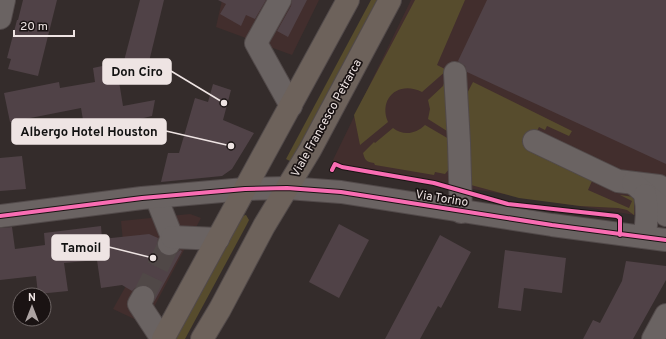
<svg xmlns="http://www.w3.org/2000/svg" width="666" height="339" font-family="Overpass,sans-serif">
	<style>
		.built { fill: #422e2d }
		.green { fill: #574c2d }
		.building { fill: #504247 }
		.lines { fill: none; stroke-linecap: round; stroke-linejoin: round }
		.minor-tunnel { stroke: #504847; stroke-width: 22; stroke-dasharray: 22 11; stroke-linecap: butt }
		.minor-casing { stroke: #524a4a; stroke-width: 24 }
		.major-casing { stroke: #524a4a; stroke-width: 24 }
		.minor { stroke: #6a6362; stroke-width: 22 }
		.major { stroke: #6d625b; stroke-width: 22 }
		.cycleway-casing { stroke: #1a1313; stroke-width: 6 }
		.cycleway { stroke: #f96db3; stroke-width: 4 }
		.labels { text-anchor: middle; stroke-width: 3.5; stroke-linejoin: round; paint-order: stroke }
		.street-label { font-size: 12px; fill: #eee4e3; stroke: #1a1313 }
		.leader { fill: none; stroke: #eee4e3; stroke-width: 1.5 }
		.callout-dot { fill: #eee4e3; stroke: #1a1313; stroke-width: 1.5 }
		.callout { fill: #eee4e3; stroke: #eee4e3; stroke-width: 1.5 }
		.callout-label { font-size: 13px; text-anchor: middle; font-weight: bold; fill: #111 }
	</style>
	<rect width="100%" height="100%" fill="#342c2b"/>
	<g class="built">
		<path d="M222 0H319L292 55 216 27Z"/>
		<path d="M411 0H666V220L341 168 333 160Z"/>
		<path d="M190 214 201 218 145 324 113 309 127 284 121 221Z"/>
	</g>
	<g class="green">
		<path d="M371 0H377L292 159 290 161 286 159Z"/>
		<path d="M415 0H465L437 65 447 70 422 92C399 80 378 98 388 122L360 145 354 115Z"/>
		<path d="M448 81 447 131 428 119 430 109 428 100 443 86 444 83Z"/>
		<path d="M473 82 572 131 569 136 547 126 545 130 539 127 527 150 592 181 588 190 629 208 632 201 620 195 634 197V215L627 210 618 208 580 206 519 198 471 185 461 105Z"/>
		<path d="M425 125 449 139 450 168 445 174 435 172 434 175 375 165 374 163C366 162 365 160 363 153L374 142 375 143 393 128C403 136 416 134 425 125Z"/>
		<path d="M246 215 249 220 246 226 185 339H175L242 216Z"/>
	</g>
	<g class="building">
		<path d="M23 0H57L38 76 8 69 11 59 7 58 17 20H18Z"/>
		<path d="M140 0H164L147 70 120 76Z"/>
		<path d="M218 0H266L255 19 246 15 241 26 220 14 226 4Z"/>
		<path d="M292 0H307L288 37 277 31 291 6Z"/>
		<path d="M487 0H666V164L467 72 465 66 458 61Z"/>
		<path d="M116 63 123 106 155 100 152 116 85 132 81 108 10 122 4 93 59 82 60 88 95 82 93 68Z"/>
		<path d="M213 84 231 90 223 120 254 133 232 169 222 176 161 182 168 153H179L195 98 208 102Z"/>
		<path d="M22 156 26 189 0 191V158Z"/>
		<path d="M339 224 369 240 339 298 309 282Z"/>
		<path d="M101 226 102 239 149 234 158 238 157 246 159 252 164 255 171 256 176 254 180 250 182 251 154 302 155 297 154 291 149 286 143 285 137 286 132 291 122 285 101 288 97 260 64 263 68 291 38 294 36 276 0 280V228L12 227 15 249 45 245 44 233Z"/>
		<path d="M440 235 471 252 441 308 438 306 420 339H385Z"/>
		<path d="M505 250 566 258 562 293 524 288 521 311 498 308Z"/>
		<path d="M626 261 666 266V280L633 339H583L593 320 600 323 622 281Z"/>
	</g>
	<g class="lines">
		<path class="minor-tunnel" d="M143 297 169 244"/>
		<defs>
			<g id="minor">
				<path d="M280 0 256 43 291 106"/>
				<path d="M0 18 4 0"/>
				<path d="M455 73 459 143 461 212"/>
				<path d="M534 141 618 181 659 186 666 190"/>
				<path d="M633 183 661 207 666 215"/>
				<path d="M156 197 172 237 169 244"/>
				<path d="M0 216 142 198 245 189 287 188 341 192 552 225 666 240"/>
				<path d="M172 237 218 239"/>
				<path d="M644 237C647 223 648 209 645 195"/>
				<path d="M143 297 139 304 162 339"/>
				<path d="M653 339 666 315"/>
			</g>
			<g id="major">
				<path d="M163 339 348 0"/>
				<path d="M202 339 220 309 264 226 310 150 390 0"/>
			</g>
		</defs>
		<use href="#minor" class="minor-casing"/>
		<use href="#major" class="major-casing"/>
		<use href="#minor" class="minor"/>
		<use href="#major" class="major"/>
		<defs>
			<g id="cycleway">
				<path d="M332 170 335 164 342 167 434 183 508 204 617 216 620 218V235"/>
				<path d="M0 216 142 198 245 189 287 188 341 192 552 225 666 240"/>
			</g>
		</defs>
		<use href="#cycleway" class="cycleway-casing"/>
		<use href="#cycleway" class="cycleway"/>
	</g>
	<g class="labels">
		<g class="street-label">
			<text transform="translate(326 118) rotate(-61)" y="4">Viale Francesco Petrarca</text>
			<text transform="translate(442 198) rotate(9)" y="4">Via Torino</text>
		</g>
	</g>
	<path class="leader" d="M224 103L171 71M231 146L166 131M153 258L109 247"/>
	<g class="callout-dot">
		<circle cx="224" cy="103" r="4"/>
		<circle cx="231" cy="146" r="4"/>
		<circle cx="153" cy="258" r="4"/>
	</g>
	<g class="callout">
		<rect x="103" y="59" width="68" height="25" rx="4"/>
		<rect x="12" y="119" width="154" height="25" rx="4"/>
		<rect x="52" y="235" width="57" height="25" rx="4"/>
	</g>
	<g class="callout-label">
		<text x="137" y="76">Don Ciro</text>
		<text x="89" y="136">Albergo Hotel Houston</text>
		<text x="81" y="252">Tamoil</text>
	</g>
	<g transform="translate(32 307)"><circle r="19" fill="#1a1313" stroke="#6f6766"/>
	<path d="M0-3L7 15L0 10L-7 15Z" fill="#ada4a3"/>
	<text y="-6" font-size="11" font-weight="bold" text-anchor="middle" fill="#eee4e3">N</text>
	</g>
	<path d="M14 30v6h60v-6" fill="none" stroke="#eee4e3" stroke-width="2"/>
	<text x="20" y="30" font-size="12" fill="#eee4e3" stroke="#1a1313" stroke-width="3" paint-order="stroke">20 m</text>
</svg>
